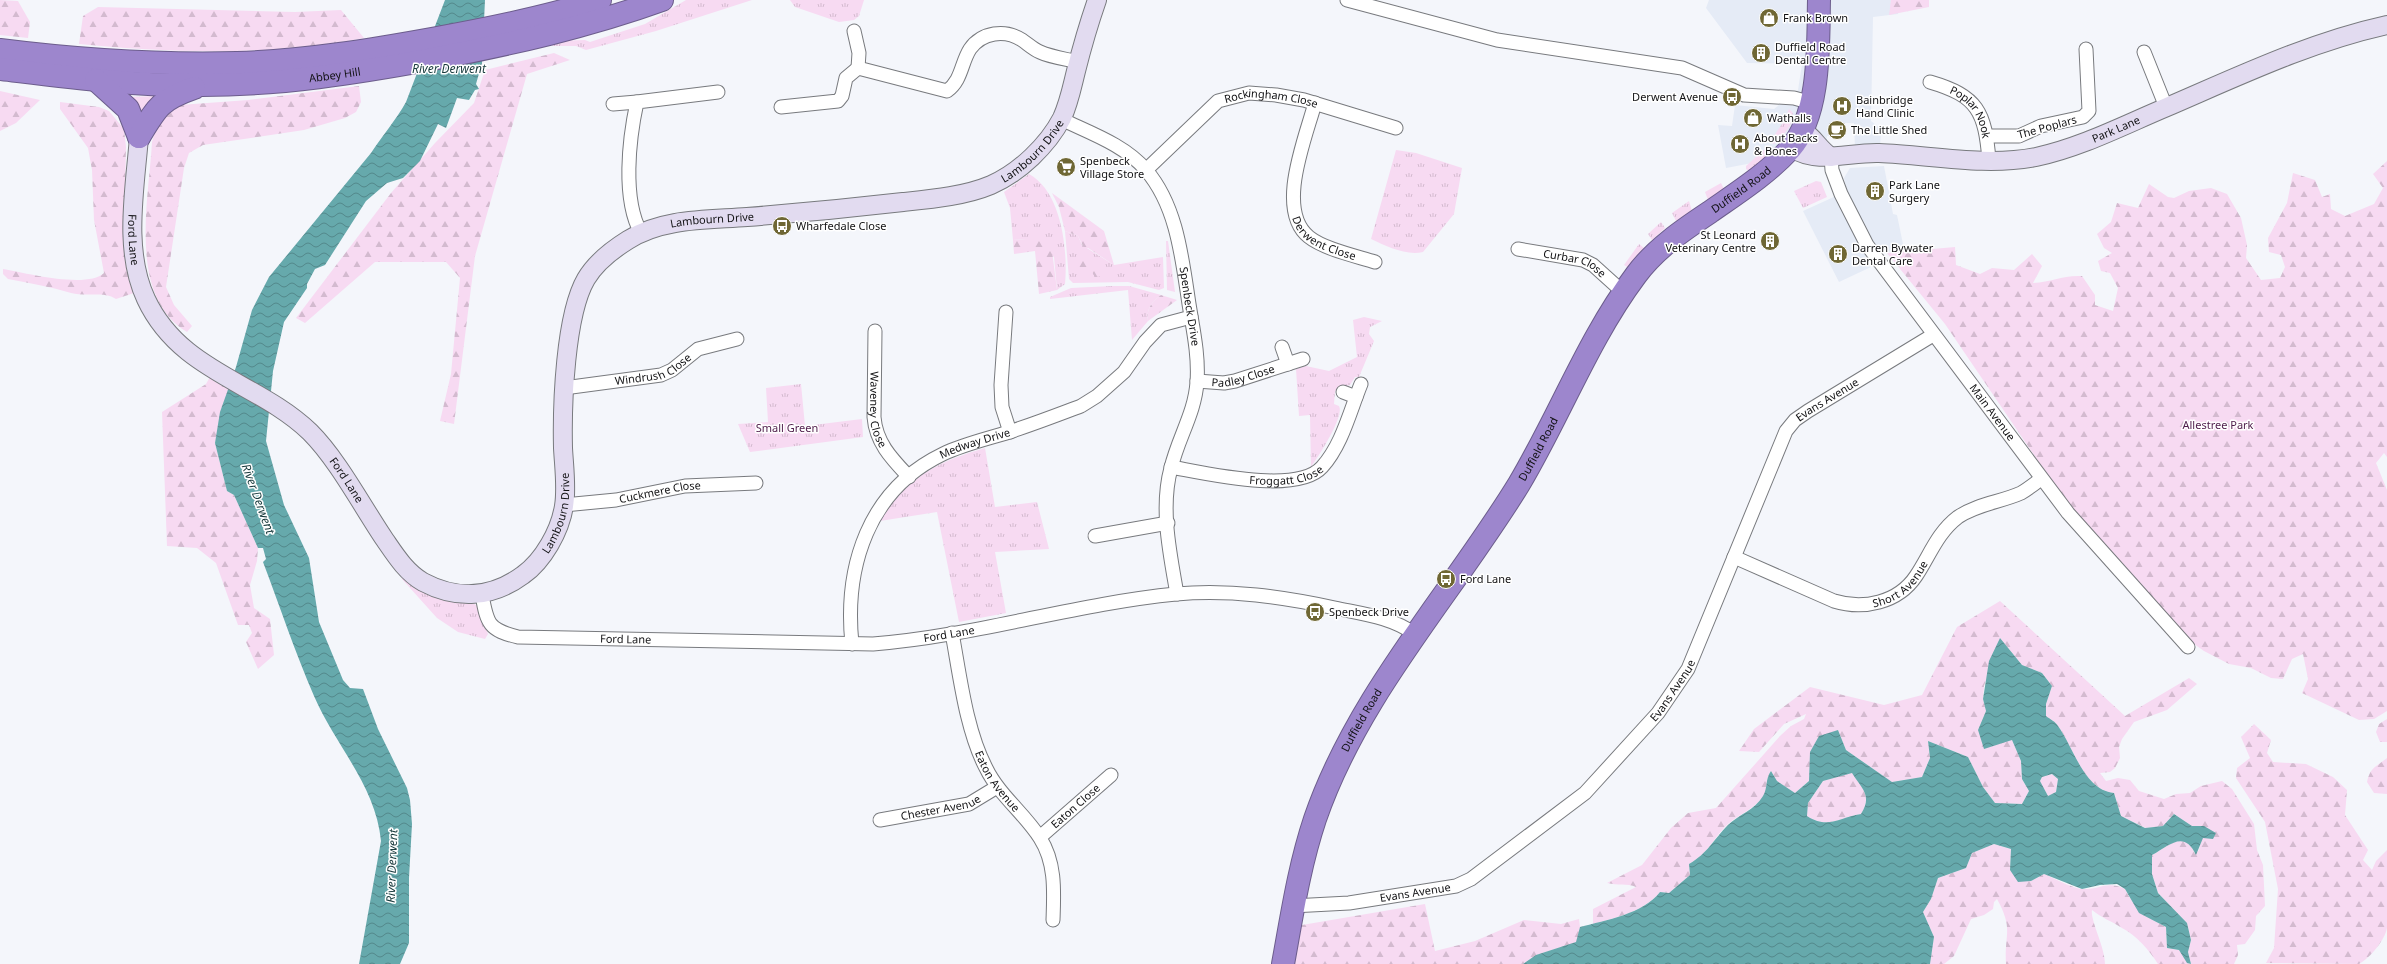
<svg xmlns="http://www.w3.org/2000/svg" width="2387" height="964" font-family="'Noto Sans',sans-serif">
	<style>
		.built { fill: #e5ebf6 }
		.grass { fill: url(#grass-tufts) }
		.forest { fill: url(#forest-firs) }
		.water { fill: url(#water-waves); fill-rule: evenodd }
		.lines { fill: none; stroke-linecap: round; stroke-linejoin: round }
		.street-casing { stroke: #787a7e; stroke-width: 15 }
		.secondary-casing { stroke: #787a7e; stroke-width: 20 }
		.highway-casing { stroke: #6c5d8c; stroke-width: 24 }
		.street { stroke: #fff; stroke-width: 13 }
		.secondary { stroke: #e2dbf0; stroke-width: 18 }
		.highway { stroke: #9d86cd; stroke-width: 22 }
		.labels { text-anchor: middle; stroke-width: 3; stroke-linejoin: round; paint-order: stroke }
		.poi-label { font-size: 11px; fill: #111113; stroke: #fff; text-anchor: start }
		.street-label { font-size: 11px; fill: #111113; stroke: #fff }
		.park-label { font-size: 11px; fill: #4d1b49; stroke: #fff }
		.water-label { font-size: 12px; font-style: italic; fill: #183a3c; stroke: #fff }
	</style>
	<defs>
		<pattern id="grass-tufts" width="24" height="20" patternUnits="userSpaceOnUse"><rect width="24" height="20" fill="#f7daf2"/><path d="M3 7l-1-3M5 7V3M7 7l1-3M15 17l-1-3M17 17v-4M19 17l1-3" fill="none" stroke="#d3bacf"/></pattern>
		<pattern id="forest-firs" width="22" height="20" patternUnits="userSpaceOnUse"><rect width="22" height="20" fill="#f7daf2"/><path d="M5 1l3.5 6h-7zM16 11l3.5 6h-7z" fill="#d3bacf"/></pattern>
		<pattern id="water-waves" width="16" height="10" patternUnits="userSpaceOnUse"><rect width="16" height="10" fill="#66a9ac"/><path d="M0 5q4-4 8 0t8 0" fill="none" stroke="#53888b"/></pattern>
	</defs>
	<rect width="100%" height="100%" fill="#f4f6fb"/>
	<g class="built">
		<path d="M1709 0H1899L1898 14 1873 17 1871 121 1881 129 1880 149H1855L1854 123H1841L1840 135 1827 136 1826 149 1726 168 1718 125 1732 126 1735 105 1774 109 1798 90 1802 64 1747 63 1706 8Z"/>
		<path d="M1884 166 1893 214 1897 215 1904 249 1864 257 1871 267 1839 282 1803 211 1847 191 1844 178 1850 168Z"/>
	</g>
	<g class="grass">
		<path d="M686 0H752L656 31 586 50 576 46H552L555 41 585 40 590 42 645 24Z"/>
		<path d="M790 0H864L859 16 854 20 839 22 795 7Z"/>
		<path d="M156 96 141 116 129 97Z"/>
		<path d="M1789 109 1793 113 1790 126 1778 142 1773 144 1771 140 1782 124Z"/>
		<path d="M1765 149 1770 152C1765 159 1756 167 1749 171L1746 169V166Z"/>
		<path d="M1396 150 1416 153 1462 168 1454 214 1423 252C1406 256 1386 246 1371 239Z"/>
		<path d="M1029 174C1062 192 1068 251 1065 284L1057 290 1054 257 1026 239 1013 240 1010 208 1004 192Z"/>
		<path d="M1816 181 1821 182 1827 197 1803 208 1794 191Z"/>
		<path d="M1721 183 1724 189 1708 200 1705 192Z"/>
		<path d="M1689 201 1692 211 1676 221 1672 213Z"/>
		<path d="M1661 222 1665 228 1652 240 1648 234Z"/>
		<path d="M1065 231 1078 236 1082 245 1114 265 1163 257 1164 288 1159 290 1128 282 1073 283 1069 279Z"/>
		<path d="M1166 241H1168L1175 292 1167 290Z"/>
		<path d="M1639 244 1644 248 1629 268 1624 265Z"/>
		<path d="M1112 286H1129L1161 295C1152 302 1146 308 1148 321L1132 340 1128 290 1050 299V297L1071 288Z"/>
		<path d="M1364 317 1382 321 1370 327 1369 334 1374 341 1359 377H1355L1350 385 1339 388 1335 391 1334 404 1339 406C1345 416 1318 457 1311 467L1310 415 1299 416 1296 369 1306 366 1329 371 1357 357 1353 320Z"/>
		<path d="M801 384 805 426 862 419 863 437 750 452 738 424 768 422 766 388Z"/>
		<path d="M985 448 995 507 1037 502 1049 549 995 552 1006 613 959 622 937 512 880 521C907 477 937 462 985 448Z"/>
		<path d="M401 578 421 587 468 599 477 606 488 634 485 639 458 632 437 618Z"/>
	</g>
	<g class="forest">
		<path d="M0 0 18 1 30 22 28 38 0 35Z"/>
		<path d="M1891 0H1929V7L1889 15Z"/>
		<path d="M98 7 295 12 341 10 364 38C270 56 174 53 79 44L83 16Z"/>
		<path d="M554 53 570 60 527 74 475 256 454 424 440 421 451 374 460 278 446 262H375L305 323 296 318 391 193 435 143 474 103 485 70Z"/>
		<path d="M359 86 361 102 356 112 345 118 304 130 203 145 189 153 184 168 166 287 174 305 192 326 187 332C127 297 149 199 152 142L156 127 167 111 180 105 248 100Z"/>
		<path d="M0 91 40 100 16 123 0 131Z"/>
		<path d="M60 102 99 107 109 111 124 129 126 147 124 235 127 271 134 293 116 299C104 291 86 297 71 293 51 287 29 283 8 279L3 274V269C26 273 87 289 104 273L94 220 92 170 88 148 60 109Z"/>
		<path d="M2387 161V457L2384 453 2376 463 2387 490V711L2374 719 2359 720 2302 693 2308 679 2303 654 2292 659 2283 679 2271 678 2251 668 2229 664 2204 651 2143 608 2051 480 1945 324 1887 253 1955 247 1956 265 1980 274 1992 268 2014 270 2032 254 2042 266 2033 283C2052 282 2062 275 2082 276L2095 295V305L2113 311 2118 288 2110 273 2101 271 2098 261 2112 253 2104 248 2097 234 2111 222 2117 203 2138 208 2149 184 2168 197 2174 198 2189 191 2211 188 2227 194 2241 218 2247 245 2246 258 2261 280 2280 278 2285 267 2281 255 2269 252 2268 238 2287 203 2293 173 2315 180 2322 197 2330 194 2331 209 2345 216 2374 204 2383 188 2373 174Z"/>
		<path d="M1052 193 1104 231 1114 265 1088 248H1084L1078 236 1065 231 1059 207Z"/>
		<path d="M1026 239 1051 243 1057 290 1039 294 1035 251 1014 254 1013 240Z"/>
		<path d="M1083 260 1101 269 1102 276 1095 277 1092 272 1086 277 1077 266 1078 262Z"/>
		<path d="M1161 295 1177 300 1148 321C1146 308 1152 302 1161 295Z"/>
		<path d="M211 375 229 388 215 443 227 491 234 495 258 548 257 561 250 585 254 608 270 619 274 655 258 669 246 642 252 633 249 625H238L216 563 197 548 167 546 162 412 206 384Z"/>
		<path d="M2000 601 2125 716 2189 678 2197 684 2167 710 2134 722 2122 739 2119 747 2120 758 2115 768 2110 772 2100 773 2106 781 2118 778 2130 780 2139 791 2164 799 2176 794 2190 793 2201 786 2222 781 2232 789 2254 824 2257 850 2263 865 2265 906 2256 916 2255 930 2245 944 2237 945 2238 955 2234 964H2191L2188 952 2191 940 2187 923 2158 893 2152 874V855C2168 847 2184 828 2195 854L2199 850 2204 826H2192L2174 814 2163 826 2146 828 2121 816 2114 793C2083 789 2074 748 2058 726 2056 722 2050 719 2046 716V704L2052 686 2042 673 2022 665 2000 638 1984 686 1983 699 1986 711 1978 730 2012 740 2021 761 2022 779 2029 791 2022 804 1995 803 1983 787 1968 757 1928 741 1930 758 1922 777 1892 782 1846 750 1838 730C1809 751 1811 746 1809 781L1795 793 1777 781 1771 771C1765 779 1768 790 1763 797 1753 810 1739 814 1728 824 1713 838 1710 852 1689 864L1690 875 1669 893 1660 892C1645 911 1615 918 1593 924V909L1636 887C1627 883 1618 886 1607 883L1642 865 1671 828 1688 813 1716 808 1781 735 1791 726 1804 719 1806 714 1784 724 1759 752 1739 751 1754 729 1810 687 1884 705 1922 695 1957 627Z"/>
		<path d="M2387 719V742H2380L2376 732 2379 724Z"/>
		<path d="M2254 724 2271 740 2267 753 2273 762 2306 764 2333 777 2347 790 2345 815 2368 850 2363 860 2372 870 2376 861 2387 850C2387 873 2387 906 2387 928 2385 940 2370 958 2359 964L2266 963 2274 948 2278 889 2265 822 2236 778 2237 768 2250 758 2241 737Z"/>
		<path d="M2387 758V794L2374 793 2367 782C2370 767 2376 767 2387 758Z"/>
		<path d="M1852 772C1861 788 1873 795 1861 814 1839 817 1829 830 1807 816L1808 803 1823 781Z"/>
		<path d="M2053 774 2058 779 2056 792 2048 796 2040 782 2042 777Z"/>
		<path d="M1994 844 2011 849 2010 870 2031 881 2044 874C2054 878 2073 889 2083 889 2099 890 2107 880 2125 889 2133 907 2149 919 2166 927L2167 948 2179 950 2189 964H2158C2150 951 2136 935 2122 928 2111 921 2102 918 2092 910 2090 920 2105 947 2105 964H2006C2004 933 2014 930 1997 899L1994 902 1993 909 1984 915 1971 919 1954 956 1944 964H1930L1934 937 1923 912 1931 899 1938 878 1966 868 1972 853Z"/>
		<path d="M1425 904 1435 951 1475 941 1524 920 1561 924 1579 919 1580 927 1577 942 1536 955 1523 964H1294L1302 925Z"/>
	</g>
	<g class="water">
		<path d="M445 0H485L482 63 476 84 479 89 475 90 469 100 457 98 446 128 438 124 420 161 403 178 387 183 366 201 325 265 315 269 307 284V288L284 322 273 371 266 441 284 505 309 558 319 622 343 680 350 688 363 689 378 729 407 788 410 800 412 824 409 878V943L400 964H359L381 841C376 786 335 745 314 696 295 652 280 607 263 562L266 559 263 548H258L234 495 227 491 215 443 220 412 236 367 252 310 269 277 371 153C382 136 396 120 406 102Z"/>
		<path d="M2000 638 2022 665 2042 673 2052 686 2046 704V716C2050 719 2056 722 2058 726 2074 748 2084 790 2114 793L2121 816 2145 828 2163 826 2174 814 2192 826H2204L2216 833 2213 839 2203 838 2196 855C2184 829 2169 846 2152 855V874L2158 893 2187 923 2191 940 2188 952 2191 964 2187 963 2179 950 2167 948 2166 927 2139 913 2125 889 2117 884 2100 885 2082 889 2044 874 2031 881 2018 882 2010 870 2011 849 1994 844 1972 853 1966 868 1938 878 1931 899 1923 912 1934 937 1930 964H1523L1536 955 1576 942 1580 927C1606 920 1643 914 1660 892L1669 893 1690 875 1689 864C1708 853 1713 840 1728 825 1738 815 1755 810 1763 796 1768 788 1765 779 1771 771L1777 781 1795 793 1809 781 1810 752 1819 736 1838 730 1846 750 1892 782 1922 777 1930 758 1928 741 1968 757 1983 787 1995 803 2022 804 2029 791 2022 779 2021 761 2012 740 1984 749 1978 730 1986 711 1983 699 1989 661ZM1852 773C1861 788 1873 795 1861 814 1839 817 1829 830 1807 816L1808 803 1823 781ZM2052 774 2058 779 2056 792 2048 796 2040 781 2042 777Z"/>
	</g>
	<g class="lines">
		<defs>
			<g id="street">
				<path d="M1347 0 1497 40 1682 68 1744 95 1794 98 1812 103"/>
				<path d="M854 31 859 53 858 68"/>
				<path d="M2144 52 2166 107"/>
				<path id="s1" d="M1930 82C1978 96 1985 112 1989 160"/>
				<path id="s2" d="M1315 103C1306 137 1275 210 1309 237 1324 249 1356 256 1375 262"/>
				<path d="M613 104 637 102"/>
				<path d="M781 107 838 101 842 96 846 78 858 68 947 91C962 80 961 63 970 49 982 32 1005 29 1022 40 1028 44 1033 49 1040 52 1051 57 1066 59 1078 62"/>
				<path id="s3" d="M1061 119C1090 133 1125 145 1146 170 1177 206 1182 258 1189 304 1193 329 1199 356 1197 382 1195 413 1178 438 1171 468 1160 508 1170 554 1177 594"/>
				<path d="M1987 136H2019L2041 126 2083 117 2089 111 2086 49"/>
				<path id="s4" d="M1831 157 1832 170 1841 194 1867 245 2068 513 2188 647"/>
				<path id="s5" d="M1146 170 1218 101 1249 93 1276 95 1304 100 1396 128"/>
				<path d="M641 233C622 199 629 139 637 102L718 92"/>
				<path id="s6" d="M1518 249 1583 260 1593 265 1624 293"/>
				<path d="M1006 312 1001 385 1002 407 1010 432"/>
				<path id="s7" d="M875 331 874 417C876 443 892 459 909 477"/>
				<path d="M1282 347 1288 364"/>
				<path id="s8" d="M1197 381 1224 383 1235 381 1303 359"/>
				<path id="s9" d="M564 388 661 375 672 370 698 349 737 339"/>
				<path d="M1343 392 1356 397"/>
				<path id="s10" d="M1171 467C1205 473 1297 495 1322 467 1342 445 1350 411 1361 384"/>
				<path id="s11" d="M564 505 616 500 685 486 756 483"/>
				<path d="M1095 536 1168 523"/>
				<path id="s12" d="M1734 557 1834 601C1863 610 1898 603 1916 576 1930 555 1937 533 1958 517 1977 504 2001 502 2021 493 2028 489 2034 484 2041 479"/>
				<path id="s13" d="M482 595C487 624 489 630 518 637L873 644C975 636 1074 604 1176 594 1230 589 1283 597 1335 608 1363 614 1391 617 1415 634"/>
				<path id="s14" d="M952 633C960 676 966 730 986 768 999 795 1024 813 1040 838 1056 863 1054 892 1053 920"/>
				<path id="s15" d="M852 644C844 567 868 490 943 454 964 444 987 439 1009 432 1034 424 1057 415 1081 406L1097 396 1124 372 1145 342 1161 325 1191 317"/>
				<path id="s16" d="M880 820 969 804 997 787"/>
				<path id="s17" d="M1040 837 1111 775"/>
				<path id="s18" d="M1292 906 1349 903 1456 886 1471 879 1585 793 1658 713 1688 669 1786 431 1795 420 1808 411 1933 335"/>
			</g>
			<g id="secondary">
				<path d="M1802 130C1814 137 1819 149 1831 157"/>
				<path id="s19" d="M139 137C135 189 123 250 146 299 180 372 258 382 310 432 338 460 362 506 385 540 396 556 406 572 423 582 457 600 492 598 523 575 543 561 560 531 564 506 567 488 564 467 563 448 562 405 565 315 586 279 596 262 612 250 628 240 662 218 708 220 747 217 799 213 851 208 903 202 932 199 965 196 991 185 1019 173 1048 145 1062 118 1069 103 1072 87 1076 71 1082 47 1089 23 1097 0"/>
				<path id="s20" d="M1791 148C1819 165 1848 152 1879 153 1930 155 1985 167 2036 157 2082 147 2124 125 2167 107 2239 76 2310 42 2387 25"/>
			</g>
			<g id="highway">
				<path d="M0 50C79 60 158 65 237 63 305 61 371 50 437 38 492 28 547 17 600 0"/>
				<path id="s21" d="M0 69C67 77 134 86 202 85 280 85 357 73 433 59 511 44 587 27 662 0"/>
				<path d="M96 80 128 109 139 137"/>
				<path d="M139 137C157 107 160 100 194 88"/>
				<path id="s22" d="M1283 964C1292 915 1299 867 1315 819 1358 694 1451 595 1519 484 1560 415 1588 339 1636 275 1655 249 1683 230 1710 212 1737 193 1767 174 1790 149 1821 114 1818 44 1819 0"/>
			</g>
		</defs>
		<use href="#street" class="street-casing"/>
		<use href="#secondary" class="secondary-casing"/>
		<use href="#highway" class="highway-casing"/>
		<use href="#street" class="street"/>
		<use href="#secondary" class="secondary"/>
		<use href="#highway" class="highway"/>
	</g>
	<defs>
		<symbol id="shop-disc" viewBox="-11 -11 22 22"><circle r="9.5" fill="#6f6734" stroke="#fff"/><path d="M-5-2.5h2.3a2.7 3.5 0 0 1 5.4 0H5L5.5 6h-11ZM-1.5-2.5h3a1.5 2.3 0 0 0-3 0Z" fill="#fff"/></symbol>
		<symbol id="building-disc" viewBox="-11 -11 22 22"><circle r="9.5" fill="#6f6734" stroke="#fff"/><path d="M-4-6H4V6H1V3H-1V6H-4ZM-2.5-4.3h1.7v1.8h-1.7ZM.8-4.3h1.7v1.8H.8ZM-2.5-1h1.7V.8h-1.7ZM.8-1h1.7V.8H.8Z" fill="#fff"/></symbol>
		<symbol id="bus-disc" viewBox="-11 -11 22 22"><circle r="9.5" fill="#6f6734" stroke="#fff"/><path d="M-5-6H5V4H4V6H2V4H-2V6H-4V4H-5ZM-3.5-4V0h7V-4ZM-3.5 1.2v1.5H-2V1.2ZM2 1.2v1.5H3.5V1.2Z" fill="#fff"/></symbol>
		<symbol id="hospital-disc" viewBox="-11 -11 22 22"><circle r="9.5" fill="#6f6734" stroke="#fff"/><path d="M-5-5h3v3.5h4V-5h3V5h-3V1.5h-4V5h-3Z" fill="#fff"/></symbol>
		<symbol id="cafe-disc" viewBox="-11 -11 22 22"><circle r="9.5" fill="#6f6734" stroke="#fff"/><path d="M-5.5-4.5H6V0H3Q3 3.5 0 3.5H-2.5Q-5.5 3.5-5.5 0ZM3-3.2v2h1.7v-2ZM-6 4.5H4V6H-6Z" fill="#fff"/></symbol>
		<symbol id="supermarket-disc" viewBox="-11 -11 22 22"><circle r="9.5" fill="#6f6734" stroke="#fff"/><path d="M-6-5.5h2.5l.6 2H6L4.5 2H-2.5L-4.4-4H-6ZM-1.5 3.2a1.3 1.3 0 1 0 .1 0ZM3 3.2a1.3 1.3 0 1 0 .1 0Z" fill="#fff"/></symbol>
	</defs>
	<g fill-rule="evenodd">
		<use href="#shop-disc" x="1758" y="7" width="22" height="22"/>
		<use href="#building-disc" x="1750" y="42" width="22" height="22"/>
		<use href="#bus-disc" x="1721" y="86" width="22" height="22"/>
		<use href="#hospital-disc" x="1831" y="95" width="22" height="22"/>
		<use href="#shop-disc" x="1742" y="107" width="22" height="22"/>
		<use href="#cafe-disc" x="1826" y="119" width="22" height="22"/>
		<use href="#hospital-disc" x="1729" y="133" width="22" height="22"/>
		<use href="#supermarket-disc" x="1055" y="156" width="22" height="22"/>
		<use href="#building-disc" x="1864" y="180" width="22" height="22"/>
		<use href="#bus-disc" x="771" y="215" width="22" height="22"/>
		<use href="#building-disc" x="1759" y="230" width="22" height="22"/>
		<use href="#building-disc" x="1827" y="243" width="22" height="22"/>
		<use href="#bus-disc" x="1435" y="568" width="22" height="22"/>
		<use href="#bus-disc" x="1304" y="601" width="22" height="22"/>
	</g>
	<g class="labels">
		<g class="poi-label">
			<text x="1783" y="22">Frank Brown</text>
			<text x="1775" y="51">Duffield Road<tspan x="1775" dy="13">Dental Centre</tspan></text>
			<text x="1718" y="101" text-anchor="end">Derwent Avenue</text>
			<text x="1856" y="104">Bainbridge<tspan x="1856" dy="13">Hand Clinic</tspan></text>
			<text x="1767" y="122">Wathalls</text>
			<text x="1851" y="134">The Little Shed</text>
			<text x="1754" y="142">About Backs<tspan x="1754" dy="13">&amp; Bones</tspan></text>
			<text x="1080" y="165">Spenbeck<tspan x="1080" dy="13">Village Store</tspan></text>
			<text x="1889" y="189">Park Lane<tspan x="1889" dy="13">Surgery</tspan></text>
			<text x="796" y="230">Wharfedale Close</text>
			<text x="1756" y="239" text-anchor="end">St Leonard<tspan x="1756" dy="13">Veterinary Centre</tspan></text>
			<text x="1852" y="252">Darren Bywater<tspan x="1852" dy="13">Dental Care</tspan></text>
			<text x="1460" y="583">Ford Lane</text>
			<text x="1329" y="616">Spenbeck Drive</text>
		</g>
		<g class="street-label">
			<text dy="4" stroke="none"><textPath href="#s21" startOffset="336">Abbey Hill</textPath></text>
			<text dy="4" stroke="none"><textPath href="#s5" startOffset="154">Rockingham Close</textPath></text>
			<text dy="4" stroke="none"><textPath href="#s1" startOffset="54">Poplar Nook</textPath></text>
			<text transform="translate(2047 127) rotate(-15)" y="4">The Poplars</text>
			<text dy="4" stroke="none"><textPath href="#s20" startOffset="332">Park Lane</textPath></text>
			<text dy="4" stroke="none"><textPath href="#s19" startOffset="1467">Lambourn Drive</textPath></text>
			<text dy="4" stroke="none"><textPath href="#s22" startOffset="918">Duffield Road</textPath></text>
			<text dy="4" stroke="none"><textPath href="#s19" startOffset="1131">Lambourn Drive</textPath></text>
			<text dy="4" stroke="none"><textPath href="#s2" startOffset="154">Derwent Close</textPath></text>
			<text dy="4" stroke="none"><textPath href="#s19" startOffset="103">Ford Lane</textPath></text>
			<text dy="4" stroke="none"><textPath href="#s6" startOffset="59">Curbar Close</textPath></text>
			<text dy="4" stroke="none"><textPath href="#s3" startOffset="245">Spenbeck Drive</textPath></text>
			<text dy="4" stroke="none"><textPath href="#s9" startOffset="92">Windrush Close</textPath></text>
			<text dy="4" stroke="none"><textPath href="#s8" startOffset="47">Padley Close</textPath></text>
			<text dy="4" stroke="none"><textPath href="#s18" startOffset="796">Evans Avenue</textPath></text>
			<text dy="4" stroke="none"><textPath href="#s7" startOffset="79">Waveney Close</textPath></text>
			<text dy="4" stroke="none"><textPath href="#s4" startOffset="305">Main Avenue</textPath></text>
			<text dy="4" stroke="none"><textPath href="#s15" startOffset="259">Medway Drive</textPath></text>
			<text dy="4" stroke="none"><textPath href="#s22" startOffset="582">Duffield Road</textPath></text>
			<text dy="4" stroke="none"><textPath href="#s10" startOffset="117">Froggatt Close</textPath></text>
			<text dy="4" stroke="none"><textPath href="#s19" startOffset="439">Ford Lane</textPath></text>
			<text dy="4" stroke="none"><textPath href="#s11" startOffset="97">Cuckmere Close</textPath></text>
			<text dy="4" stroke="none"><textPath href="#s19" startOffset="747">Lambourn Drive</textPath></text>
			<text dy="4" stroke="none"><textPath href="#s12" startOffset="183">Short Avenue</textPath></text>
			<text dy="4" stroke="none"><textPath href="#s13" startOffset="493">Ford Lane</textPath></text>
			<text dy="4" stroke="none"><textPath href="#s13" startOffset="169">Ford Lane</textPath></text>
			<text dy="4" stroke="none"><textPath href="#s18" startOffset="460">Evans Avenue</textPath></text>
			<text dy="4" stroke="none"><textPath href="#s22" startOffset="258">Duffield Road</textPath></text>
			<text dy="4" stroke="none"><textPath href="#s14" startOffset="157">Eaton Avenue</textPath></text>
			<text dy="4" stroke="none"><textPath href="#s16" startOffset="62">Chester Avenue</textPath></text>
			<text dy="4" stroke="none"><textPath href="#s17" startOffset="47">Eaton Close</textPath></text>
			<text dy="4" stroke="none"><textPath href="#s18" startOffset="124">Evans Avenue</textPath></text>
		</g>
		<g class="park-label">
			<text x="2218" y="429">Allestree Park</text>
			<text x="787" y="432">Small Green</text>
		</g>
		<g class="water-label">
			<text x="449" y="73">River Derwent</text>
			<text transform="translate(258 499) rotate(70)" y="4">River Derwent</text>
			<text transform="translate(392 866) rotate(-88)" y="4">River Derwent</text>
		</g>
	</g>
</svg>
